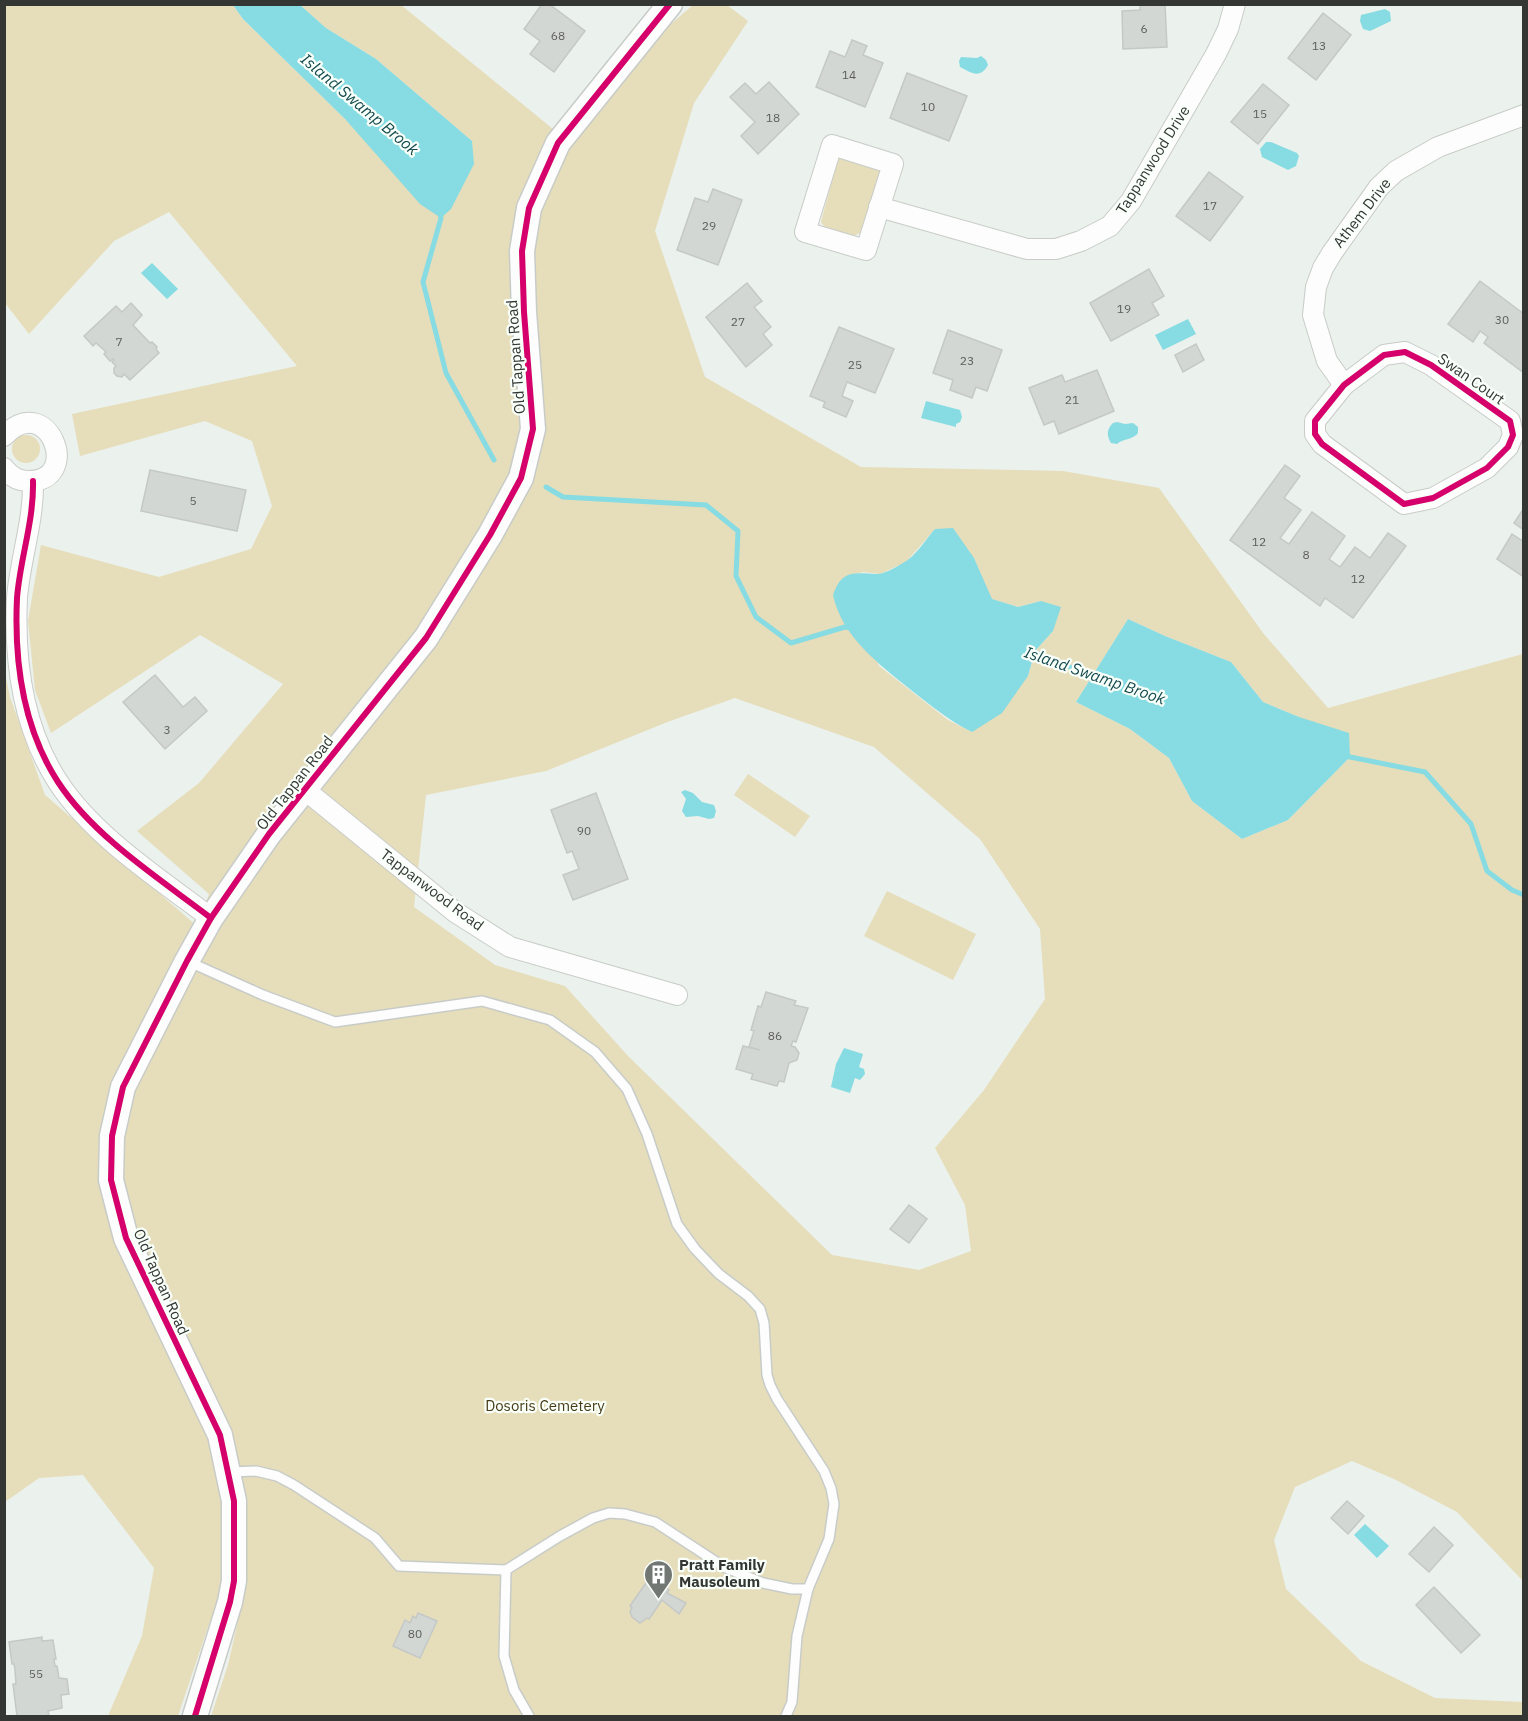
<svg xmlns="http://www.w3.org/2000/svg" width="1528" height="1721" font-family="'IBM Plex Sans',sans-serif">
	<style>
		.green { fill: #e6ddba; fill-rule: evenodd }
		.water { fill: #86dce2 }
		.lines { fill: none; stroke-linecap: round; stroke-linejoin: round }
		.stream { stroke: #86dce2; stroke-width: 5 }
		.building { fill: #d2d7d4; stroke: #c4c9c7; stroke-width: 1.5 }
		.service-casing { stroke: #c8ccc8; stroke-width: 12 }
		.minor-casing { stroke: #c8ccc8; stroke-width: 22 }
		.tertiary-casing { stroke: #c8ccc8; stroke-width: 27 }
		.service { stroke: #fcfdfc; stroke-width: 9 }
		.minor { stroke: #fcfdfc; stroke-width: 20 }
		.tertiary { stroke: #fcfdfc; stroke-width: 24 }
		.cycleway-casing { stroke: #f9fff9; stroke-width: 10 }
		.cycleway { stroke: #d6006c; stroke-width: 6 }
		.labels { text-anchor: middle; stroke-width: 4.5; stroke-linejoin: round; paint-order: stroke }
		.number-label { font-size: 12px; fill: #5b5e5b }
		.street-label { font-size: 15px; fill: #333633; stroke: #f9fff9 }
		.park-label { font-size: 15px; fill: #473b17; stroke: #f9fff9 }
		.poi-label { font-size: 15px; font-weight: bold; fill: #333633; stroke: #f9fff9; text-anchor: start }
		.water-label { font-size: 16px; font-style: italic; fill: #144a4f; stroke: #f9fff9 }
	</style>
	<rect width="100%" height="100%" fill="#ebf1ec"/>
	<g class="green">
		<path d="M5 5H233L243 19 345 119 382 159 441 218C464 196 466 171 472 141L376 59 326 28 300 5H401L559 134 658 35 693 5H727L748 21 694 103 655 231 705 377 861 467 1063 471 1159 488 1263 633 1328 708 1523 654V1581L1457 1512 1394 1479 1352 1461 1295 1487 1274 1540 1286 1589 1361 1661 1435 1698 1523 1702V1716H211L228 1665 243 1599 210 1621 178 1716H108L142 1636 154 1568 83 1475 39 1478 5 1502 4 668 10 697 45 795 197 926 209 894 137 831 199 783 283 684 200 635 51 733 35 690 28 621 41 545 159 577 251 549 272 506 252 441 205 421 80 456 72 414 297 366 169 212 114 241 29 334 5 303ZM935 529 974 558 991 599 1018 607 1041 601 1053 631 1035 651 1028 676 972 732 948 720 879 666 848 575 864 572 880 574 906 562ZM1128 619 1165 636 1231 662 1263 702 1299 717 1350 757 1288 820 1242 839 1192 801 1169 758 1130 729 1076 702ZM735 698 874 747 980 839 1040 929 1045 999 984 1090 935 1148 965 1205 971 1251 919 1270 832 1255 628 1056 565 986 495 965 414 907 426 795 546 771 670 721Z"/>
		<path d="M841 156 878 167 880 170 863 230C854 242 827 233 821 222L837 161Z"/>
		<circle cx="26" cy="449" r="14"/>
		<path d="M748 774 810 816 795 837 734 795Z"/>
		<path d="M887 891 976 934 953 980 864 936Z"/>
	</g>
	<g class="water">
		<path d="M233 5H300L326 28 376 59 472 141 474 164 451 209 441 218 420 204 345 119 243 19Z"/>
		<path d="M1385 9 1390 12 1391 21 1370 31 1363 29 1360 21 1361 15Z"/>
		<path d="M981 56 986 60 988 65C980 80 970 72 960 67L959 61 961 57 977 58Z"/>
		<path d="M1266 142H1271L1297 153 1299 156 1296 166 1288 170 1262 157 1260 149Z"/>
		<path d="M152 263 178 289 167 299 141 273Z"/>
		<path d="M1188 319 1196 334 1163 350 1155 335Z"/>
		<path d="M926 401 960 410 962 417 960 422 956 424V427L921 418Z"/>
		<path d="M1117 422 1125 424 1133 423 1138 427V433C1133 440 1124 438 1117 444L1111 443C1107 436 1106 430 1113 423Z"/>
		<path d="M953 528 974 558 992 599 1018 607 1041 601 1061 607 1053 631 1035 651 1028 676 1002 713 972 732C948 720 932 706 911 690 879 664 842 637 833 595 842 569 854 573 877 574 885 574 896 567 903 563 916 556 926 539 935 529Z"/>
		<path d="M1128 619 1165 636 1231 662 1263 702 1299 717 1349 733 1350 757 1288 820 1242 839 1192 801 1169 758 1130 729 1076 702Z"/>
		<path d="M685 790 693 793 702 802 714 805 716 811 714 818 709 819 698 816 686 817 682 811 686 799 681 792Z"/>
		<path d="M844 1048 863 1054 859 1067 864 1069 865 1074 860 1080 855 1078 850 1093 831 1087 836 1064Z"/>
		<path d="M1365 1524 1389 1546 1377 1558 1354 1535Z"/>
	</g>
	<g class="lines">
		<g class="stream">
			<path d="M440 214 441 218 423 282 446 373 494 460"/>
			<path d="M546 487 563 497 706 505 738 531 736 576 756 617 791 643 845 627 851 628"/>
			<path d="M1030 650 1098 679"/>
			<path d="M1345 756 1425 772 1471 824 1487 871 1512 890 1524 895"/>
		</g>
	</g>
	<g class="building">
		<path d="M542 4H549L585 31 554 72 530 54 540 41 524 29Z"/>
		<path d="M1140 4H1165L1167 47 1123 49 1122 11 1140 10Z"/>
		<path d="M1323 13 1351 35 1316 80 1288 58Z"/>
		<path d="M852 40 867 46 863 55 883 63 865 107 816 87 830 51 845 57Z"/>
		<path d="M907 73 967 96 949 141 890 118Z"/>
		<path d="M769 82 799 114 758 154 741 136 755 122 730 97 745 83 756 94Z"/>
		<path d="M1263 84 1289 105 1258 144 1231 122Z"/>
		<path d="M1209 172 1243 197 1210 241 1176 216Z"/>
		<path d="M713 189 742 200 718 265 677 250 695 198 708 202Z"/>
		<path d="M1149 269 1164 296 1152 303 1159 315 1111 341 1090 303Z"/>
		<path d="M1480 281 1524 314V373L1484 343 1488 337 1480 331 1473 342 1448 324Z"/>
		<path d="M747 283 762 301 754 307 771 327 763 334 772 345 746 367 706 317Z"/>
		<path d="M131 303 142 315 133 325 150 343 152 342 157 347 156 349 159 353 130 380 124 374 122 377 117 376 114 373V368L116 366 112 362 114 360 113 359 110 361 104 354 106 352 104 350 96 343 93 346 84 336 116 306 122 312Z"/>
		<path d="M839 327 894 349 875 393 847 382 842 396 853 401 846 417 823 407 825 402 810 396Z"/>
		<path d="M948 330 1002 350 987 391 976 387 972 398 950 390 953 380 933 373Z"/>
		<path d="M1196 344 1204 360 1183 372 1175 355Z"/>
		<path d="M1097 370 1114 411 1059 434 1054 421 1044 425 1029 388 1062 375 1065 382Z"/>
		<path d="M1285 465 1300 476 1284 498 1301 510 1280 538 1289 544 1312 512 1345 536 1329 559 1340 567 1355 547 1370 558 1388 533 1406 546 1353 618 1325 598 1320 606 1230 540Z"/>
		<path d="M150 470 246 490 237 531 141 511Z"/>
		<path d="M1524 508V530L1514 523Z"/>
		<path d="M1512 534 1524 542V577L1497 559Z"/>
		<path d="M155 675 183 707 195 697 207 711 165 749 123 702Z"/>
		<path d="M596 793 628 879 573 900 563 875 579 869 572 851 567 853 551 810Z"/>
		<path d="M766 992 796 1001 794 1005 808 1008 796 1042 793 1041 791 1046 795 1047 799 1053 797 1060 789 1063 784 1082 779 1081 777 1086 751 1079 753 1074 736 1069 743 1046 760 1050 749 1047 754 1031 751 1030 758 1006 761 1007Z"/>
		<path d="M909 1205 927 1219 909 1243 890 1229Z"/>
		<path d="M1347 1501 1364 1516 1348 1534 1331 1518Z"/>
		<path d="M1434 1527 1453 1545 1429 1572 1409 1554Z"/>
		<path d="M659 1572 669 1579 665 1587 669 1590 667 1593 686 1603 679 1614 662 1600 649 1619 647 1618 640 1623 632 1617 630 1612 632 1608 630 1606 650 1577 654 1580Z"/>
		<path d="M1434 1587 1480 1635 1461 1653 1416 1605Z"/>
		<path d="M418 1613 437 1621 420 1658 393 1646 405 1620 410 1623 413 1616 416 1618Z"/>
		<path d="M42 1637V1641L53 1640 56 1659H54L55 1666H57L59 1678 67 1679 69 1694 61 1695 62 1708 48 1711 49 1716H17L13 1684H16L15 1670 14 1664H12L9 1642Z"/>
	</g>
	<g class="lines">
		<defs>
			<g id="service">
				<path d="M187 961 263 995 335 1022 482 1001 550 1020 595 1052 627 1089 647 1134 677 1224 695 1249 719 1274 748 1296 760 1309 764 1323 767 1375 770 1385 777 1399 824 1471 831 1488 834 1504 829 1539 808 1589"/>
				<path d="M230 1472 256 1471 277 1476 294 1485 375 1538 399 1566 506 1570 560 1536 593 1518 609 1513 625 1514 655 1522 724 1567 763 1583 792 1589H808L797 1636 792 1702 786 1716"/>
				<path d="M506 1570 504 1656 514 1690 529 1716"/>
			</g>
			<g id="minor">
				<path d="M832 145 893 164 866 250 805 232Z"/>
				<path d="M879 207 1027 249H1056L1081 241 1110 226 1131 201 1216 54 1228 29 1235 4"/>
				<path d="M1405 352 1431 365 1510 421 1513 435 1508 447 1487 468 1433 498 1404 504 1322 444 1315 434V421L1344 385 1384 355Z"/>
				<path d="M1344 385 1327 361 1313 315 1316 287 1323 268 1332 253 1379 187 1396 171 1438 147 1524 115"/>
				<path d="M4 436C48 389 84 482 28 481 18 481 10 476 4 468"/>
				<path d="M33 481C34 521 20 559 17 598 14 662 23 728 58 782 94 837 160 879 211 918"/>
				<path d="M304 789 455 912 510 947 677 995"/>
			</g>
			<path id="tertiary" d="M195 1716 230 1602 234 1581V1501L220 1435 126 1238 111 1180 112 1136 123 1087 187 961 211 918 269 834 426 638 490 535 521 478 533 429 524 312 522 251 529 208 558 143 670 4"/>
		</defs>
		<use href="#service" class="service-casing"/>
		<use href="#minor" class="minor-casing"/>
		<use href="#tertiary" class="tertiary-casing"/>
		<use href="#service" class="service"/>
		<use href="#minor" class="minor"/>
		<use href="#tertiary" class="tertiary"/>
		<defs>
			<g id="cycleway">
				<path d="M1405 352 1431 365 1510 421 1513 435 1508 447 1487 468 1433 498 1404 504 1322 444 1315 434V421L1344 385 1384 355Z"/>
				<path d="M33 481C34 521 20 559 17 598 14 662 23 728 58 782 94 837 160 879 211 918"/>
				<path d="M195 1716 230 1602 234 1581V1501L220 1435 126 1238 111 1180 112 1136 123 1087 187 961 211 918 269 834 426 638 490 535 521 478 533 429 524 312 522 251 529 208 558 143 670 4"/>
			</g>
		</defs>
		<use href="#cycleway" class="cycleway-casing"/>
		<use href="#cycleway" class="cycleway"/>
	</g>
	<defs>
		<symbol id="building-pin" viewBox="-11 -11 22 30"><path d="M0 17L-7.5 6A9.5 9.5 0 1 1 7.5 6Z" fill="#737774" stroke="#f9fff9"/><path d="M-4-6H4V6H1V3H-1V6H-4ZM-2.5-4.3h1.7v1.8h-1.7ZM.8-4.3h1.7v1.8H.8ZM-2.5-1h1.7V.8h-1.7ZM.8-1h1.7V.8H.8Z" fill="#fff"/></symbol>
	</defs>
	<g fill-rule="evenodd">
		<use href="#building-pin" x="642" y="1558" width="33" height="45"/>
	</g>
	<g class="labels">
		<g class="number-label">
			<text x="1144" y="33">6</text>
			<text x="558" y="40">68</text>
			<text x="1319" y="50">13</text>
			<text x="849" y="79">14</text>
			<text x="928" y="111">10</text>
			<text x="1260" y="118">15</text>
			<text x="773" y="122">18</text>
			<text x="1210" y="210">17</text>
			<text x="709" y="230">29</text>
			<text x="1124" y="313">19</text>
			<text x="1502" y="324">30</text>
			<text x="738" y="326">27</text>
			<text x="119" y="346">7</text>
			<text x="967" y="365">23</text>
			<text x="855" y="369">25</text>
			<text x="1072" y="404">21</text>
			<text x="193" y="505">5</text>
			<text x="1259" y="546">12</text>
			<text x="1306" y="559">8</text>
			<text x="1358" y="583">12</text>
			<text x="167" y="734">3</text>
			<text x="584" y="835">90</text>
			<text x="775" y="1040">86</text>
			<text x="415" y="1638">80</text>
			<text x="36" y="1678">55</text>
		</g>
		<g class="street-label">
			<text transform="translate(1153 160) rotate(-58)" y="5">Tappanwood Drive</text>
			<text transform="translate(1362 213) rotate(-52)" y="5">Athem Drive</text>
			<text transform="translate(516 357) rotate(-94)" y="5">Old Tappan Road</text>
			<text transform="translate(1471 379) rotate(35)" y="5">Swan Court</text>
			<text transform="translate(295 783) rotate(-52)" y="5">Old Tappan Road</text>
			<text transform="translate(432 890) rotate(37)" y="5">Tappanwood Road</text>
			<text transform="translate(161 1282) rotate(66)" y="5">Old Tappan Road</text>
		</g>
		<g class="park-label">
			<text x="545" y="1411">Dosoris Cemetery</text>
		</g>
		<g class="poi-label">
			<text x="679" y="1570">Pratt Family<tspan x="679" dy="17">Mausoleum</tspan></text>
		</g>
		<g class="water-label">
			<text transform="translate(360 104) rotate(40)" y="6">Island Swamp Brook</text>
			<text transform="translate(1095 675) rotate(19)" y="6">Island Swamp Brook</text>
		</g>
	</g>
	<rect width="1528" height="1721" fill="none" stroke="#333633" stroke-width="12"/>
</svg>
